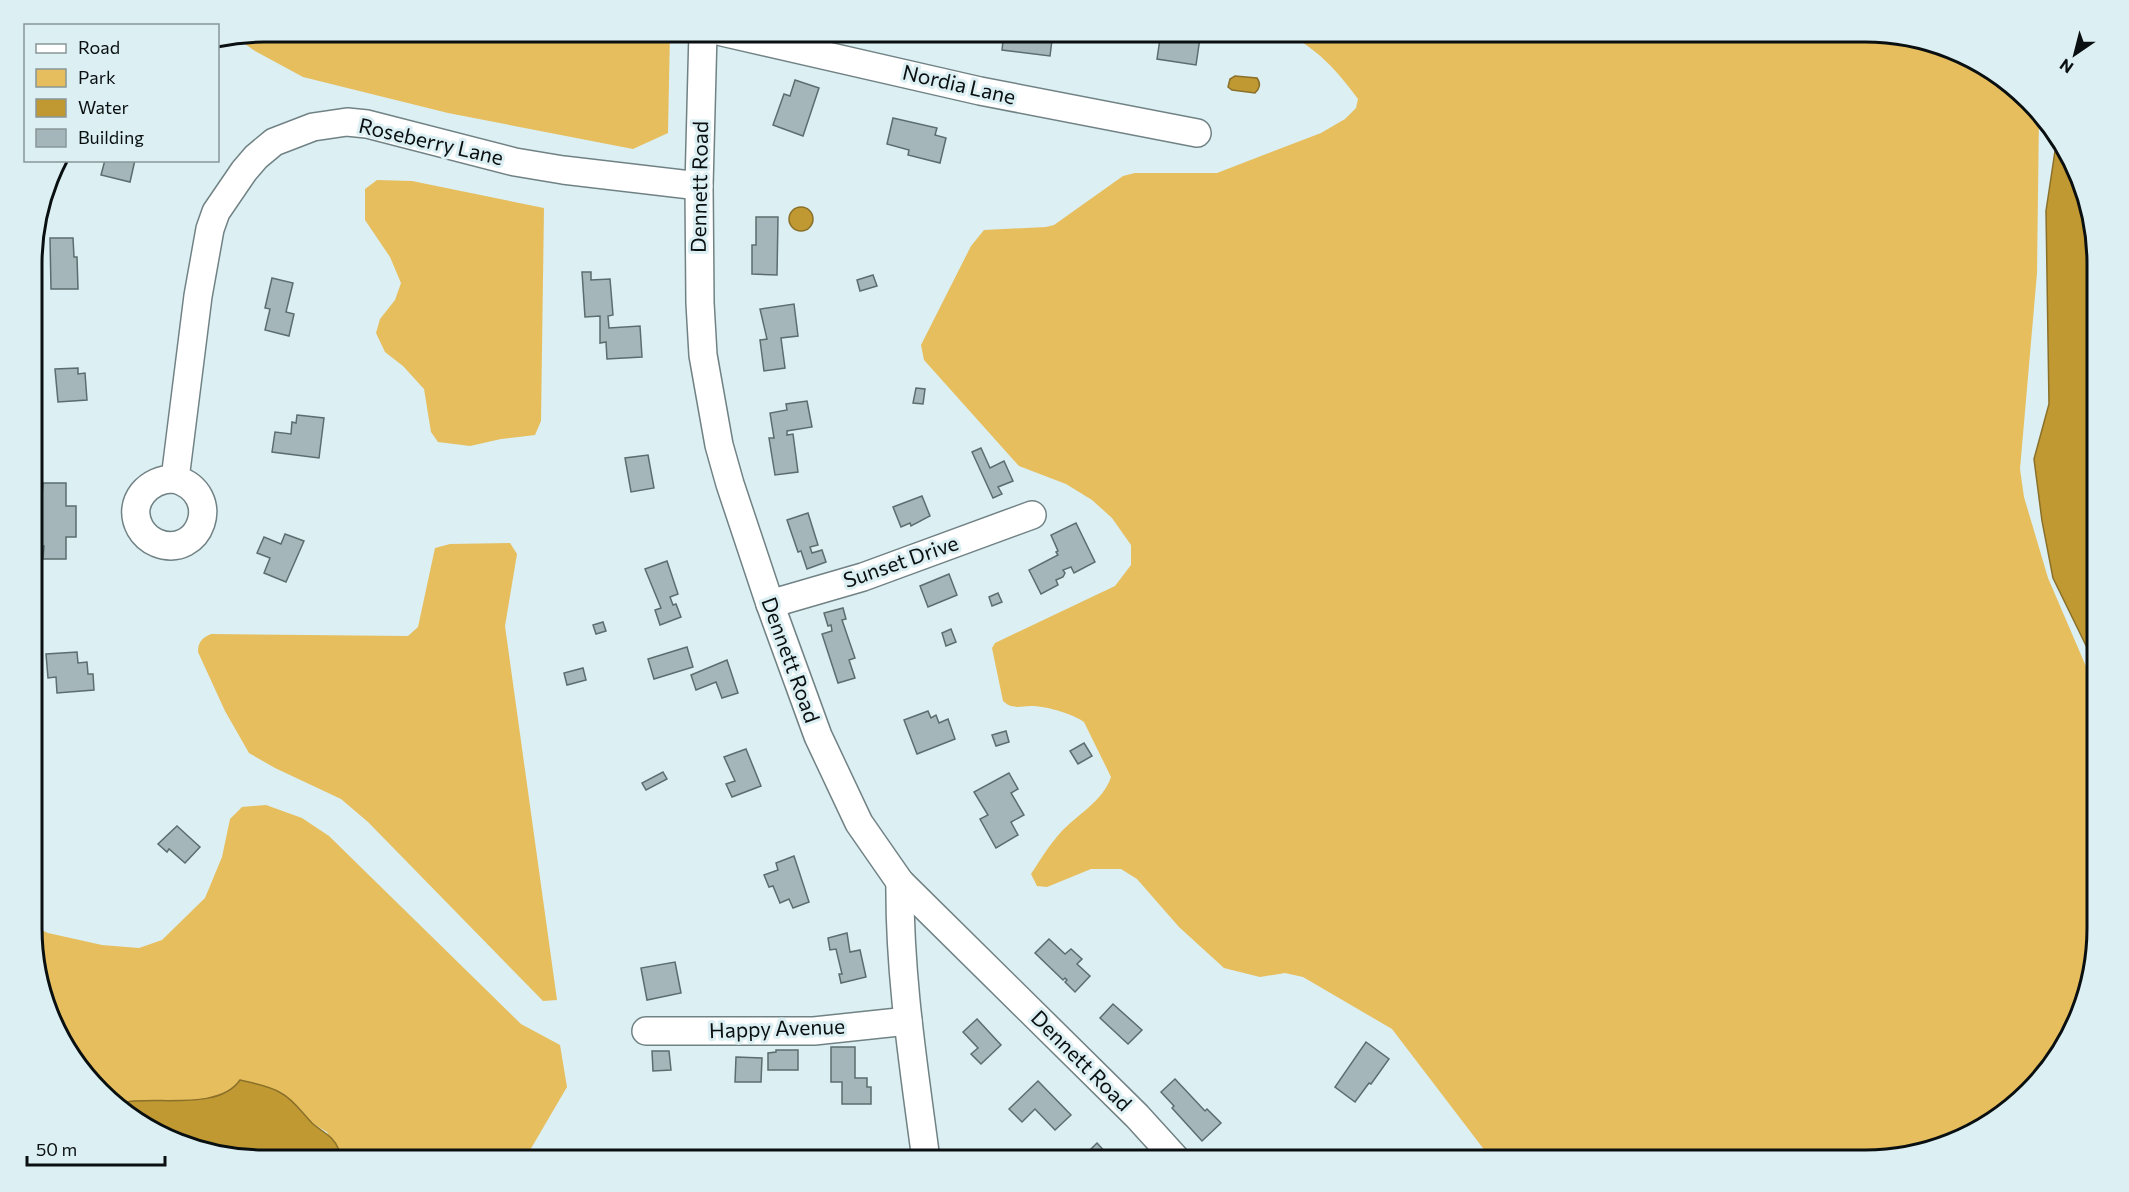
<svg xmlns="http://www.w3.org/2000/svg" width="2129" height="1192" font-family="Commissioner,sans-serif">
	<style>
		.green { fill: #e6be5e }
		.water { fill: #c19933; stroke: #8a7029; stroke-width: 1.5 }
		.building { fill: #a4b6b9; stroke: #5c6d6f; stroke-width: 1.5 }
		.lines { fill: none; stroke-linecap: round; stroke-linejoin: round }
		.minor-casing { stroke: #718285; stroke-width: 30 }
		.minor { stroke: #fff; stroke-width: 27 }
		.labels { text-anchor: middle; stroke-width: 6; stroke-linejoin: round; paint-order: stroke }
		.street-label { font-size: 21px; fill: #0a1011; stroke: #dceff2 }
		.rim { fill: none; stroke: #0a1011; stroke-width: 3 }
	</style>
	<rect width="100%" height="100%" fill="#dceff2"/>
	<g class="green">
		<path d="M264 32H670L668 133 633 149 448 113 303 77 255 51 235 37Z"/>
		<path d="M1286 32H1866L1925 39 1981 62 2039 117 2037 273 2020 469 2024 497 2048 578 2097 692V943L2067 1044 1994 1122 1940 1148 1880 1160H1492L1392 1029 1303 977 1285 973 1260 977 1224 968 1179 927 1137 879 1121 869H1091L1047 887 1037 886 1031 874C1040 860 1050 844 1061 832 1078 814 1103 801 1111 777L1084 722C1073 714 1049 707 1034 706 1021 705 1014 711 1003 701L992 648 995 643 1115 586 1131 565V545L1112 518 1092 500 1066 484 1019 466 924 360 921 345 971 246 984 230 1046 227 1054 225 1123 176 1135 173H1217L1321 133 1345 119 1356 108 1358 99C1335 68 1320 52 1286 32Z"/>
		<path d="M377 180 412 181 544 208 541 421 535 435 501 439 470 446 438 442 431 432 424 389 403 366 385 352 376 333 380 319 395 300 401 283 390 257 365 220V189Z"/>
		<path d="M510 543 517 554 505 626 557 1000 543 1001 368 822 341 799 275 768 249 753 225 711 198 652C198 642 202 638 211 634L408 636 418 627 435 548 450 544Z"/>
		<path d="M266 805 302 818 329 836 521 1024 560 1045 567 1087 526 1157 530 1160H335L337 1158 327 1132 313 1124 300 1109 281 1092 240 1081C218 1112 153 1095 120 1103L70 1057 33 958V926L48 933 102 945 139 948 162 940 205 898 222 857 230 819 242 807Z"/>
	</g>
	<g class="water">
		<path d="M1235 76 1257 78C1261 84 1260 88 1255 93L1232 90 1228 87 1230 79Z"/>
		<path d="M2055 132 2059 135 2085 189 2097 248V668L2053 578 2042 521 2034 459 2049 404 2046 211 2055 151Z"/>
		<circle cx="801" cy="219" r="12"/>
		<path d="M240 1080C252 1083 270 1086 281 1093 294 1100 302 1113 312 1123 323 1133 333 1135 339 1150L335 1160C326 1160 314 1162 305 1160 291 1157 286 1154 271 1157L270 1160H263L203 1152 148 1130 120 1103C153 1095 218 1112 240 1080Z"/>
	</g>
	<g class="building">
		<path d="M1004 32H1053L1050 56 1002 50Z"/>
		<path d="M1161 32 1200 38 1196 65 1157 59Z"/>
		<path d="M795 80 819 88 803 136 773 125 784 94 790 96Z"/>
		<path d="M893 118 937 128 935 135 946 138 940 163 908 155 909 150 887 144Z"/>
		<path d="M105 160H135L130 182 101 175Z"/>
		<path d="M756 217H778L777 275 752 274V245H756Z"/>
		<path d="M50 238H73L74 257H77L78 289H51Z"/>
		<path d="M582 272H591V280L610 279 613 315 608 316 609 328 640 326 642 357 607 359 606 342 600 343V316L585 317Z"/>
		<path d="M873 275 877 286 860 291 857 280Z"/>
		<path d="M272 278 293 283 286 312 294 314 289 336 265 330 270 309 265 308Z"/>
		<path d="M794 304 798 336 781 338 785 368 764 371 760 340 767 339 760 309Z"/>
		<path d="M78 368V374L85 373 87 400 58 402 55 369Z"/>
		<path d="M916 388 925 389 923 404 913 403Z"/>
		<path d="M807 401 812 427 787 431V435L793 434 798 472 775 475 769 438H774L770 413 787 410 786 404Z"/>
		<path d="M297 415 324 418 319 458 272 452 275 432 291 434 292 422 296 423Z"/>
		<path d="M981 448 990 468 1004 461 1013 481 998 487 1002 494 993 498 972 452Z"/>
		<path d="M648 455 654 488 631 492 625 458Z"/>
		<path d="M43 483H66V506H76V537H66V559H43L44 546H33L34 496H42Z"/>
		<path d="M922 496 930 516 911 526 910 523 901 527 893 507Z"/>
		<path d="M808 513 818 545 810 547 812 553 822 550 826 562 807 569 801 551 798 552 787 520Z"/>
		<path d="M1076 523 1095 562 1074 573 1071 567 1063 570 1065 573 1063 577 1056 580 1058 585 1041 594 1029 570 1058 555 1056 552 1058 551 1051 535Z"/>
		<path d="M285 534 304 541 286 582 264 573 270 558 257 553 264 537 281 544Z"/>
		<path d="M667 561 678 594 670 597 673 605 676 604 681 617 660 625 655 610 661 608 645 569Z"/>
		<path d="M949 574 957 595 928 607 920 586Z"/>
		<path d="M998 593 1002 602 992 606 989 597Z"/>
		<path d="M843 608 846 619 842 620 855 658 849 660 855 678 838 683 822 634 832 631 831 625 828 626 824 613Z"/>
		<path d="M603 622 606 631 596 634 593 625Z"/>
		<path d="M951 629 956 642 946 646 942 633Z"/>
		<path d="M687 647 693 667 654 679 648 659Z"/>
		<path d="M77 652 78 663 87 662 88 674H93L94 690 57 693 56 677 48 678 46 654Z"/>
		<path d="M727 660 738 693 722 698 716 682 696 690 691 675Z"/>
		<path d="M583 668 586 680 567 685 564 673Z"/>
		<path d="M928 711 931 718 936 715 939 723 948 719 955 739 917 754 904 720Z"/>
		<path d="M1006 731 1009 742 996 746 992 735Z"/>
		<path d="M1084 743 1092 756 1078 764 1070 751Z"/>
		<path d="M746 749 761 786 732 797 726 784 735 781 724 757Z"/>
		<path d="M663 772 667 779 646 790 642 783Z"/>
		<path d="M1009 773 1018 789 1011 793 1024 815 1011 822 1018 835 996 848 980 819 988 815 974 792Z"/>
		<path d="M177 826 200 847 185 863 169 849 167 852 158 844Z"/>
		<path d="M794 856 809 902 793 908 789 899 780 903 773 886 769 887 764 875 778 870 776 863Z"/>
		<path d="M847 933 850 952 860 950 866 977 841 983 839 974H842L836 949 830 950 828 938Z"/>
		<path d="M1049 939 1065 954 1071 949 1082 959 1077 964 1090 976 1075 992 1065 982 1067 980 1065 978 1063 980 1035 953Z"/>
		<path d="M675 962 681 993 647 1000 641 968Z"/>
		<path d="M1113 1004 1142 1030 1128 1044 1100 1018Z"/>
		<path d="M977 1019 1001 1045 981 1064 971 1054 978 1048 963 1032Z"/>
		<path d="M1366 1042 1389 1059 1371 1084 1369 1083 1355 1102 1335 1087Z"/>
		<path d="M831 1047H855V1078H867V1087H871V1104H842V1082H831Z"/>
		<path d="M776 1050H798V1070H768V1053L776 1052Z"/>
		<path d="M652 1051H669L671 1070 653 1071Z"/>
		<path d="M736 1057 762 1058 761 1082H735Z"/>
		<path d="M1175 1079 1205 1111 1207 1109 1221 1123 1202 1141 1172 1108 1174 1106 1161 1092Z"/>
		<path d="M1038 1081 1071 1115 1055 1130 1035 1109 1022 1122 1009 1109Z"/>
		<path d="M1097 1143 1107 1154 1109 1153 1116 1160H1086L1083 1157Z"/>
	</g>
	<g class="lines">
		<defs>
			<g id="minor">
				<path d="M703 32 699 186 700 303 703 355 719 445 730 484 770 604 818 736 859 823 900 882 1137 1116 1177 1160"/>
				<path d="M722 32 980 91 1197 133"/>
				<path d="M175 479C225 494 200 560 157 543 150 540 144 535 140 528 126 502 149 478 175 479L198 296 210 229 216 212 244 171 256 157 274 142 313 127 347 122 367 124 515 162 563 170 699 186"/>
				<path d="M770 604 863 577 1032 515"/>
				<path d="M900 882C899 975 914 1068 926 1160"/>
				<path d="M646 1031H814L908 1021"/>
			</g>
		</defs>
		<use href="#minor" class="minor-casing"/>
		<use href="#minor" class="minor"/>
	</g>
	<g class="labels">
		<g class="street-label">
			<text transform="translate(959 85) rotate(13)" y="7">Nordia Lane</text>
			<text transform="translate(431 142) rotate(13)" y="7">Roseberry Lane</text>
			<text transform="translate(700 187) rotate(-89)" y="7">Dennett Road</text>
			<text transform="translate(901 562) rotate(-19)" y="7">Sunset Drive</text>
			<text transform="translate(790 660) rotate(70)" y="7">Dennett Road</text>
			<text transform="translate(777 1029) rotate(-2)" y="7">Happy Avenue</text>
			<text transform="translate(1081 1061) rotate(45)" y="7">Dennett Road</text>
		</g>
	</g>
	<path d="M0 0H2129V1192H0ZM264 42H1865A222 222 0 0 1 2087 264V928A222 222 0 0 1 1865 1150H264A222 222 0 0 1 42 928V264A222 222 0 0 1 264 42Z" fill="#dceff2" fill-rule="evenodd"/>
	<path class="rim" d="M264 42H1865A222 222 0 0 1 2087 264V928A222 222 0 0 1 1865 1150H264A222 222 0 0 1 42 928V264A222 222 0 0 1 264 42Z"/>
	<rect x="24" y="24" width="195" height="138" fill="#dceff2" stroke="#889698" stroke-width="1.5"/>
	<rect x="36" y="44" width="30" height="9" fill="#ffffff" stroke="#889698" stroke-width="1.5"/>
	<text x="78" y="54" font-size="18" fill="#0a1011">Road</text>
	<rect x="36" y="69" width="30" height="18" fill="#e6be5e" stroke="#889698" stroke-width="1.5"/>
	<text x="78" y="84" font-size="18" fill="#0a1011">Park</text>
	<rect x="36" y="99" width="30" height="18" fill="#c19933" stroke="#889698" stroke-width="1.5"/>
	<text x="78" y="114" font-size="18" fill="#0a1011">Water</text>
	<rect x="36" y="129" width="30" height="18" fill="#a4b6b9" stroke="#889698" stroke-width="1.5"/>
	<text x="78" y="144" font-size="18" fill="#0a1011">Building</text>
	<g transform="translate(2075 54) rotate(215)" stroke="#dceff2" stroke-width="4.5" paint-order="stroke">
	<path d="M0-4.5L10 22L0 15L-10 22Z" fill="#0a1011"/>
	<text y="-9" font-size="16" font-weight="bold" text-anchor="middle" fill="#0a1011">N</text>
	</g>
	<path d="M27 1156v9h138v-9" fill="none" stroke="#0a1011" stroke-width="3"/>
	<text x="36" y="1156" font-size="18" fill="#0a1011" stroke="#dceff2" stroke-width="4.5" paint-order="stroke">50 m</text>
</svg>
